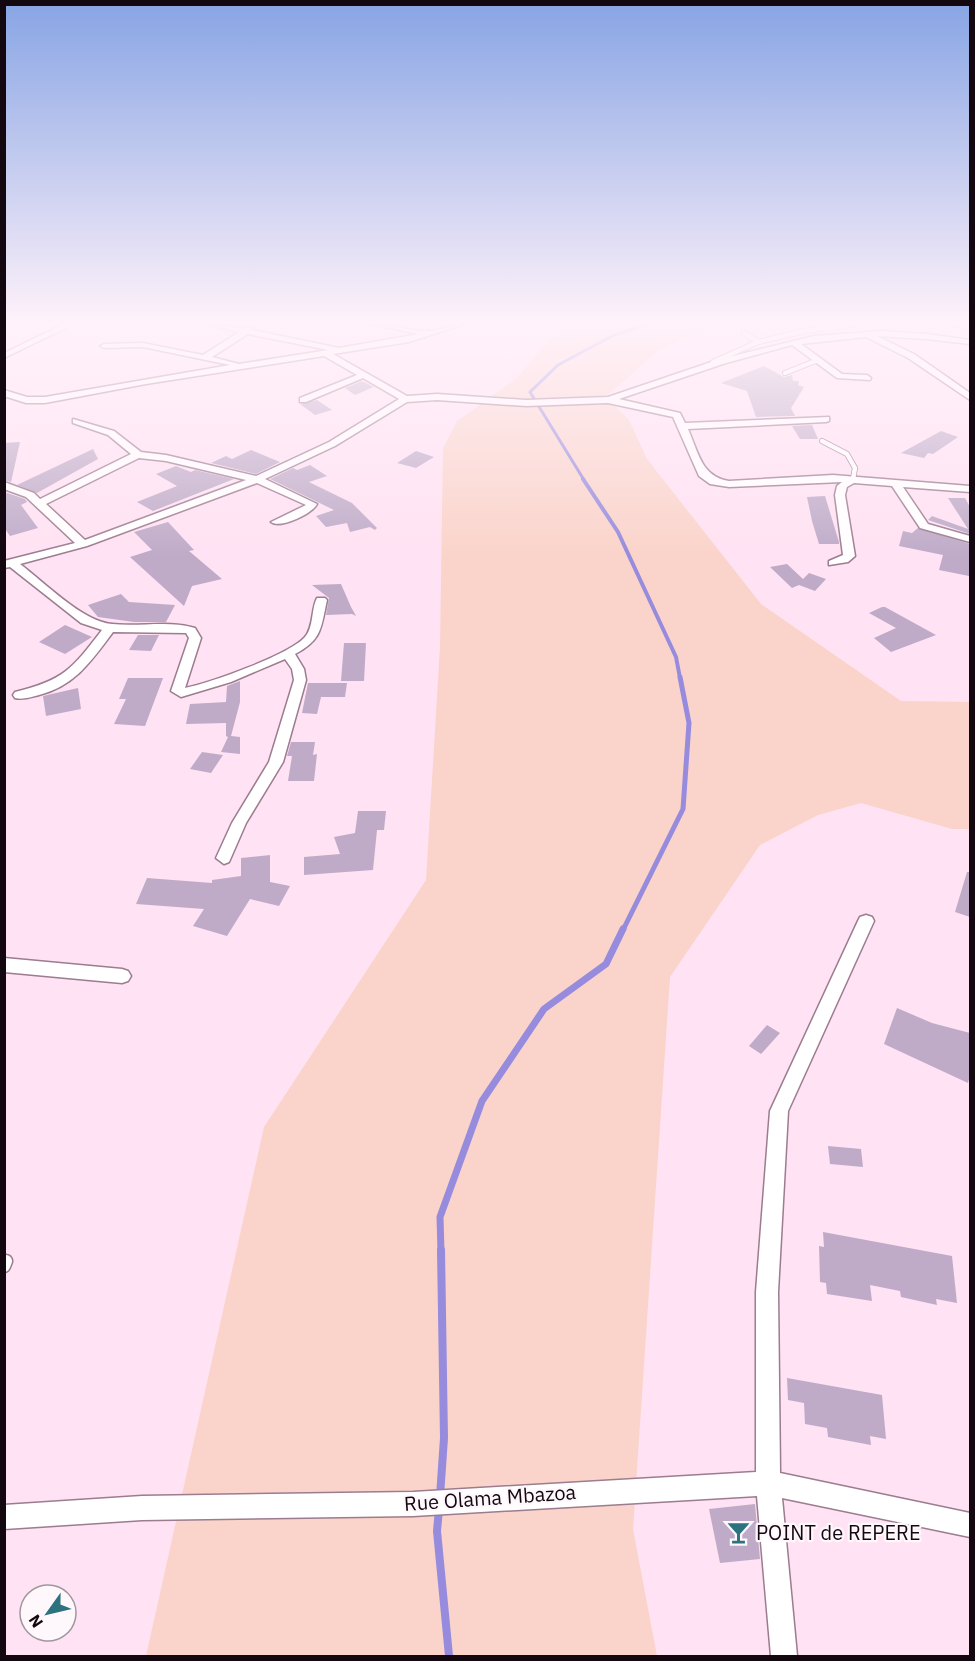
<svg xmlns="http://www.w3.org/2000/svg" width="975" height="1661" font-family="'IBM Plex Sans',sans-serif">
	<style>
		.green { fill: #fad4ca }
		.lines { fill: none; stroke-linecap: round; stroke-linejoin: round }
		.stream-far4 { stroke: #968bdd; stroke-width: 3 }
		.stream-far3 { stroke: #968bdd; stroke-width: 4 }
		.stream-far2 { stroke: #968bdd; stroke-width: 5 }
		.stream-far1 { stroke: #968bdd; stroke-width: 7 }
		.stream { stroke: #968bdd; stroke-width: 8 }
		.building { fill: #bfabc8 }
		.service-far1-casing { stroke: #9c7c8f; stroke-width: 6 }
		.service-casing { stroke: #9c7c8f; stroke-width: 15 }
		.minor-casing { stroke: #9c7c8f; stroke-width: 3 }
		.service-far1 { stroke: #fff; stroke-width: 4.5 }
		.service { stroke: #fff; stroke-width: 12 }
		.minor { fill: #fff; fill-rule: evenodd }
		.labels { text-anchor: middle; stroke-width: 4.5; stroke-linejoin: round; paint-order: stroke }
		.near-street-label { font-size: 20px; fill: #13080f; stroke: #fef7fb }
		.near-poi-label { font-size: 20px; fill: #13080f; stroke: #fef7fb; text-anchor: start }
	</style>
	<rect width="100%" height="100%" fill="#ffe2f3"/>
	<path class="green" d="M589 324H713L658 351 602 400 614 405 629 420 647 459 761 604 901 701 970 702V829H952L861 803 818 815 760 845 670 977 633 1529 657 1656H146L264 1127 426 880 440 647 443 448 457 421 517 378 546 342Z"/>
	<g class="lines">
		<path class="stream-far4" d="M584 480 530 392 558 365 614 335 649 324"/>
		<path class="stream-far3" d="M583 479 618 532 676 657 680 678"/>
		<path class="stream-far2" d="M623 930 683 809 689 723 680 677"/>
		<path class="stream-far1" d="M441 1252 440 1217 482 1101 544 1009 606 964 623 929"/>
		<g class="stream">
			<path d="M440 1496 444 1438 441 1250"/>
			<path d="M439 1509 437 1531 449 1656"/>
		</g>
	</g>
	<g class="building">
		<path d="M764 366 784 377 792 375 793 381H799L798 385 804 387 791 408 795 416 756 417 747 391 721 383Z"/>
		<path d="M362 381 374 387 355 395 345 388Z"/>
		<path d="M317 400 332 410 315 415 300 404Z"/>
		<path d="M812 425 818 439H800L792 426Z"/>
		<path d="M941 431 958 437 933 454 928 453 924 458 901 453Z"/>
		<path d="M20 442 11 482 4 480V443Z"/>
		<path d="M93 449 98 459 37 493 17 485Z"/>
		<path d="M251 450 280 462 256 474 211 463 226 456 232 459Z"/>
		<path d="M416 451 434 457 416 468 397 463Z"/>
		<path d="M310 465 327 476 309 482 352 503 377 528 375 530 370 527 350 532 347 523 326 527 316 516 334 510 270 479 293 468 297 470Z"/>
		<path d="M176 466 191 472 195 470 234 479 153 511 137 502 177 486 156 474Z"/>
		<path d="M4 492 25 499 27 502 21 505 38 528 10 536 4 527Z"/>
		<path d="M825 496 839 542V544H819L812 521 807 497Z"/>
		<path d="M948 498H965L970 507V534L928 520 932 516 968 529Z"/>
		<path d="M168 522 194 550 189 551 222 579 192 586 184 606 130 557 152 550 134 532Z"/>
		<path d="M918 528 970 544 969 576 939 570 943 555 899 546 903 531 912 533Z"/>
		<path d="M787 564 803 579 809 573 826 579 815 591 799 585 792 588 770 567Z"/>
		<path d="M341 584 351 607 356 616 352 614 326 615 329 598 312 585Z"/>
		<path d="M121 594 129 602 175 605 166 622H134L98 617 88 605Z"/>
		<path d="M882 607H885L936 635 891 652 874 638 896 628 869 613Z"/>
		<path d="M65 625 92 637 65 654 39 642Z"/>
		<path d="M138 635H159L151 651 129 650Z"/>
		<path d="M344 643H366L364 681H341Z"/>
		<path d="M128 678H163L145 726 114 724 126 699H119Z"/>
		<path d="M240 681V702L231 736 240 737V754L221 752 228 737 226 736V723L186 724 190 704 226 702 227 686Z"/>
		<path d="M308 683H347L345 697H321L317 714 302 713Z"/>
		<path d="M78 688 81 709 46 716 43 696Z"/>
		<path d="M291 742H315L313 755 317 754 314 781H288L292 756H287Z"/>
		<path d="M202 752 223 755 211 773 190 769Z"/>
		<path d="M358 811H386L384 830H377L373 870 304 875V857L340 854 334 837 355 833Z"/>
		<path d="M270 855V882L290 886 279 906 250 899 227 936 193 926 204 909 136 904 147 878 212 883V880L241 876V858Z"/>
		<path d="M967 872H970V917L955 912Z"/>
		<path d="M897 1008 932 1023 970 1033V1075L968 1083 884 1044Z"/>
		<path d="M767 1025 780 1033 761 1054 749 1046Z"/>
		<path d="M828 1146 861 1149 863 1167 830 1164Z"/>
		<path d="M823 1232 952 1256 957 1303 936 1299 937 1305 901 1297 900 1291 870 1285 872 1301 827 1294 826 1283 820 1282 819 1246 824 1247Z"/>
		<path d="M787 1378 882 1395 886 1439 870 1436 871 1445 828 1437 827 1428 805 1424 804 1403 788 1400Z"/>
		<path d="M755 1504 760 1559 720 1563 709 1509Z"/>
	</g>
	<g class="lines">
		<defs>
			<g id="service-far1">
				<path d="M951 324 970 326"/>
				<path d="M744 333 758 342"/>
				<path d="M713 362 758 342 804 331 859 324"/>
				<path d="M785 373 818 360"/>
				<path d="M822 441 847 454 855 468 853 479"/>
			</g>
			<path id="service" d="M4 1266 6 1261"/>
			<g id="minor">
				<path d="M64 324H74L4 358V353Z"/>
				<path d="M207 324C220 324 238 331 250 327L253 330 339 348 419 334 371 324C390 324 409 332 428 331 440 331 452 324 465 324L409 342 333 354 407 396 437 394 526 400 608 397 720 359 814 336 881 331 926 334 970 340V344L926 339 877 336 914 354 970 393V400L908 358 866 337 801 344 842 374 867 375 871 378 870 380 837 378 792 345 726 363 619 399 680 413 685 423 829 417V421L826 422 688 429C698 451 701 477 729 481L833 475 970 486V492L903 487 928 524 970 536V542L920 528 892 486 854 483 847 487 845 495 855 556 848 562 829 565V561L843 555 835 495 837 486 842 482 729 487 710 484 699 476 673 417 608 403 526 406 437 400 407 402 335 446 265 479 317 504C312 514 280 529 271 522L306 505 257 483 87 546 20 564C44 582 83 622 112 624 140 627 169 620 195 628L201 638 185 688C210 683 289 655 305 637 314 627 311 609 317 598H325L327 600C321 628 322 640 295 654L304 669 306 680 283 762 246 823 229 862 224 864 216 858 232 823 269 762 294 680 292 669 285 659 231 682 181 697 171 691 189 638 186 633 113 632C92 660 75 686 39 695 31 697 23 700 15 698L13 695 15 692C64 680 72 669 102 630L81 623 10 567 4 568V561L75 543 26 497 4 489V482L34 493 40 499 131 454 108 435 73 423V419L114 431 141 452 166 455 256 476 329 442 399 399 363 378 306 402H300V398L357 375 324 356 146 384 45 403H26L4 396V390L27 397H45L230 365 143 347 104 348 100 346 104 344 143 343 203 355 239 332ZM248 334 328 350 239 364 212 357ZM139 458 166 461 246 480 85 540 46 504Z"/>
				<path d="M866 915 872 917 874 921 788 1111 778 1292 780 1473 970 1513V1537L782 1498 797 1656H771L757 1496 413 1516 142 1520 4 1529V1505L142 1496 413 1492 756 1472V1292L770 1111 858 921 860 917Z"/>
				<path d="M4 958 122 969 128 971 131 976 128 981 122 983 4 972Z"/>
			</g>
		</defs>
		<use href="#service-far1" class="service-far1-casing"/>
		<use href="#service" class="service-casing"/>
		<use href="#minor" class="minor-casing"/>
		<use href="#service-far1" class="service-far1"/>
		<use href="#service" class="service"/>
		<use href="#minor" class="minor"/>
	</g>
	<linearGradient id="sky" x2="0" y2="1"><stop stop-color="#87a4e4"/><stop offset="0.58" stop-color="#fff2fa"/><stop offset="1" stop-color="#fff2fa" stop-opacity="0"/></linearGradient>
	<rect width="975" height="556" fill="url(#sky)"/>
	<defs>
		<symbol id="bar-bare" viewBox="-9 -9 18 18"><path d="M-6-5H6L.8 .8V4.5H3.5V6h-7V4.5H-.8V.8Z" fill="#2c737f" stroke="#fef7fb" stroke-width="2.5" paint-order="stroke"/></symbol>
	</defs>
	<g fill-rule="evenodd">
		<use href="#bar-bare" x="722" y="1516" width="33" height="33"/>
	</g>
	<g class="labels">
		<g class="near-street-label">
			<text transform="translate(490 1498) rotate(-4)" y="7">Rue Olama Mbazoa</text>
		</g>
		<g class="near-poi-label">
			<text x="756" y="1540">POINT de REPERE</text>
		</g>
	</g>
	<rect width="975" height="1661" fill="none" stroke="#13080f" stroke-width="12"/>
	<g transform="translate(48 1613) rotate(236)"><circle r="28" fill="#fef7fb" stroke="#a0979d" stroke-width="1.5"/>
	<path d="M0-4.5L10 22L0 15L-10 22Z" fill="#2c737f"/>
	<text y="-9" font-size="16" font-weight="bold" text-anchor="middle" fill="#13080f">N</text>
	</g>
</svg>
